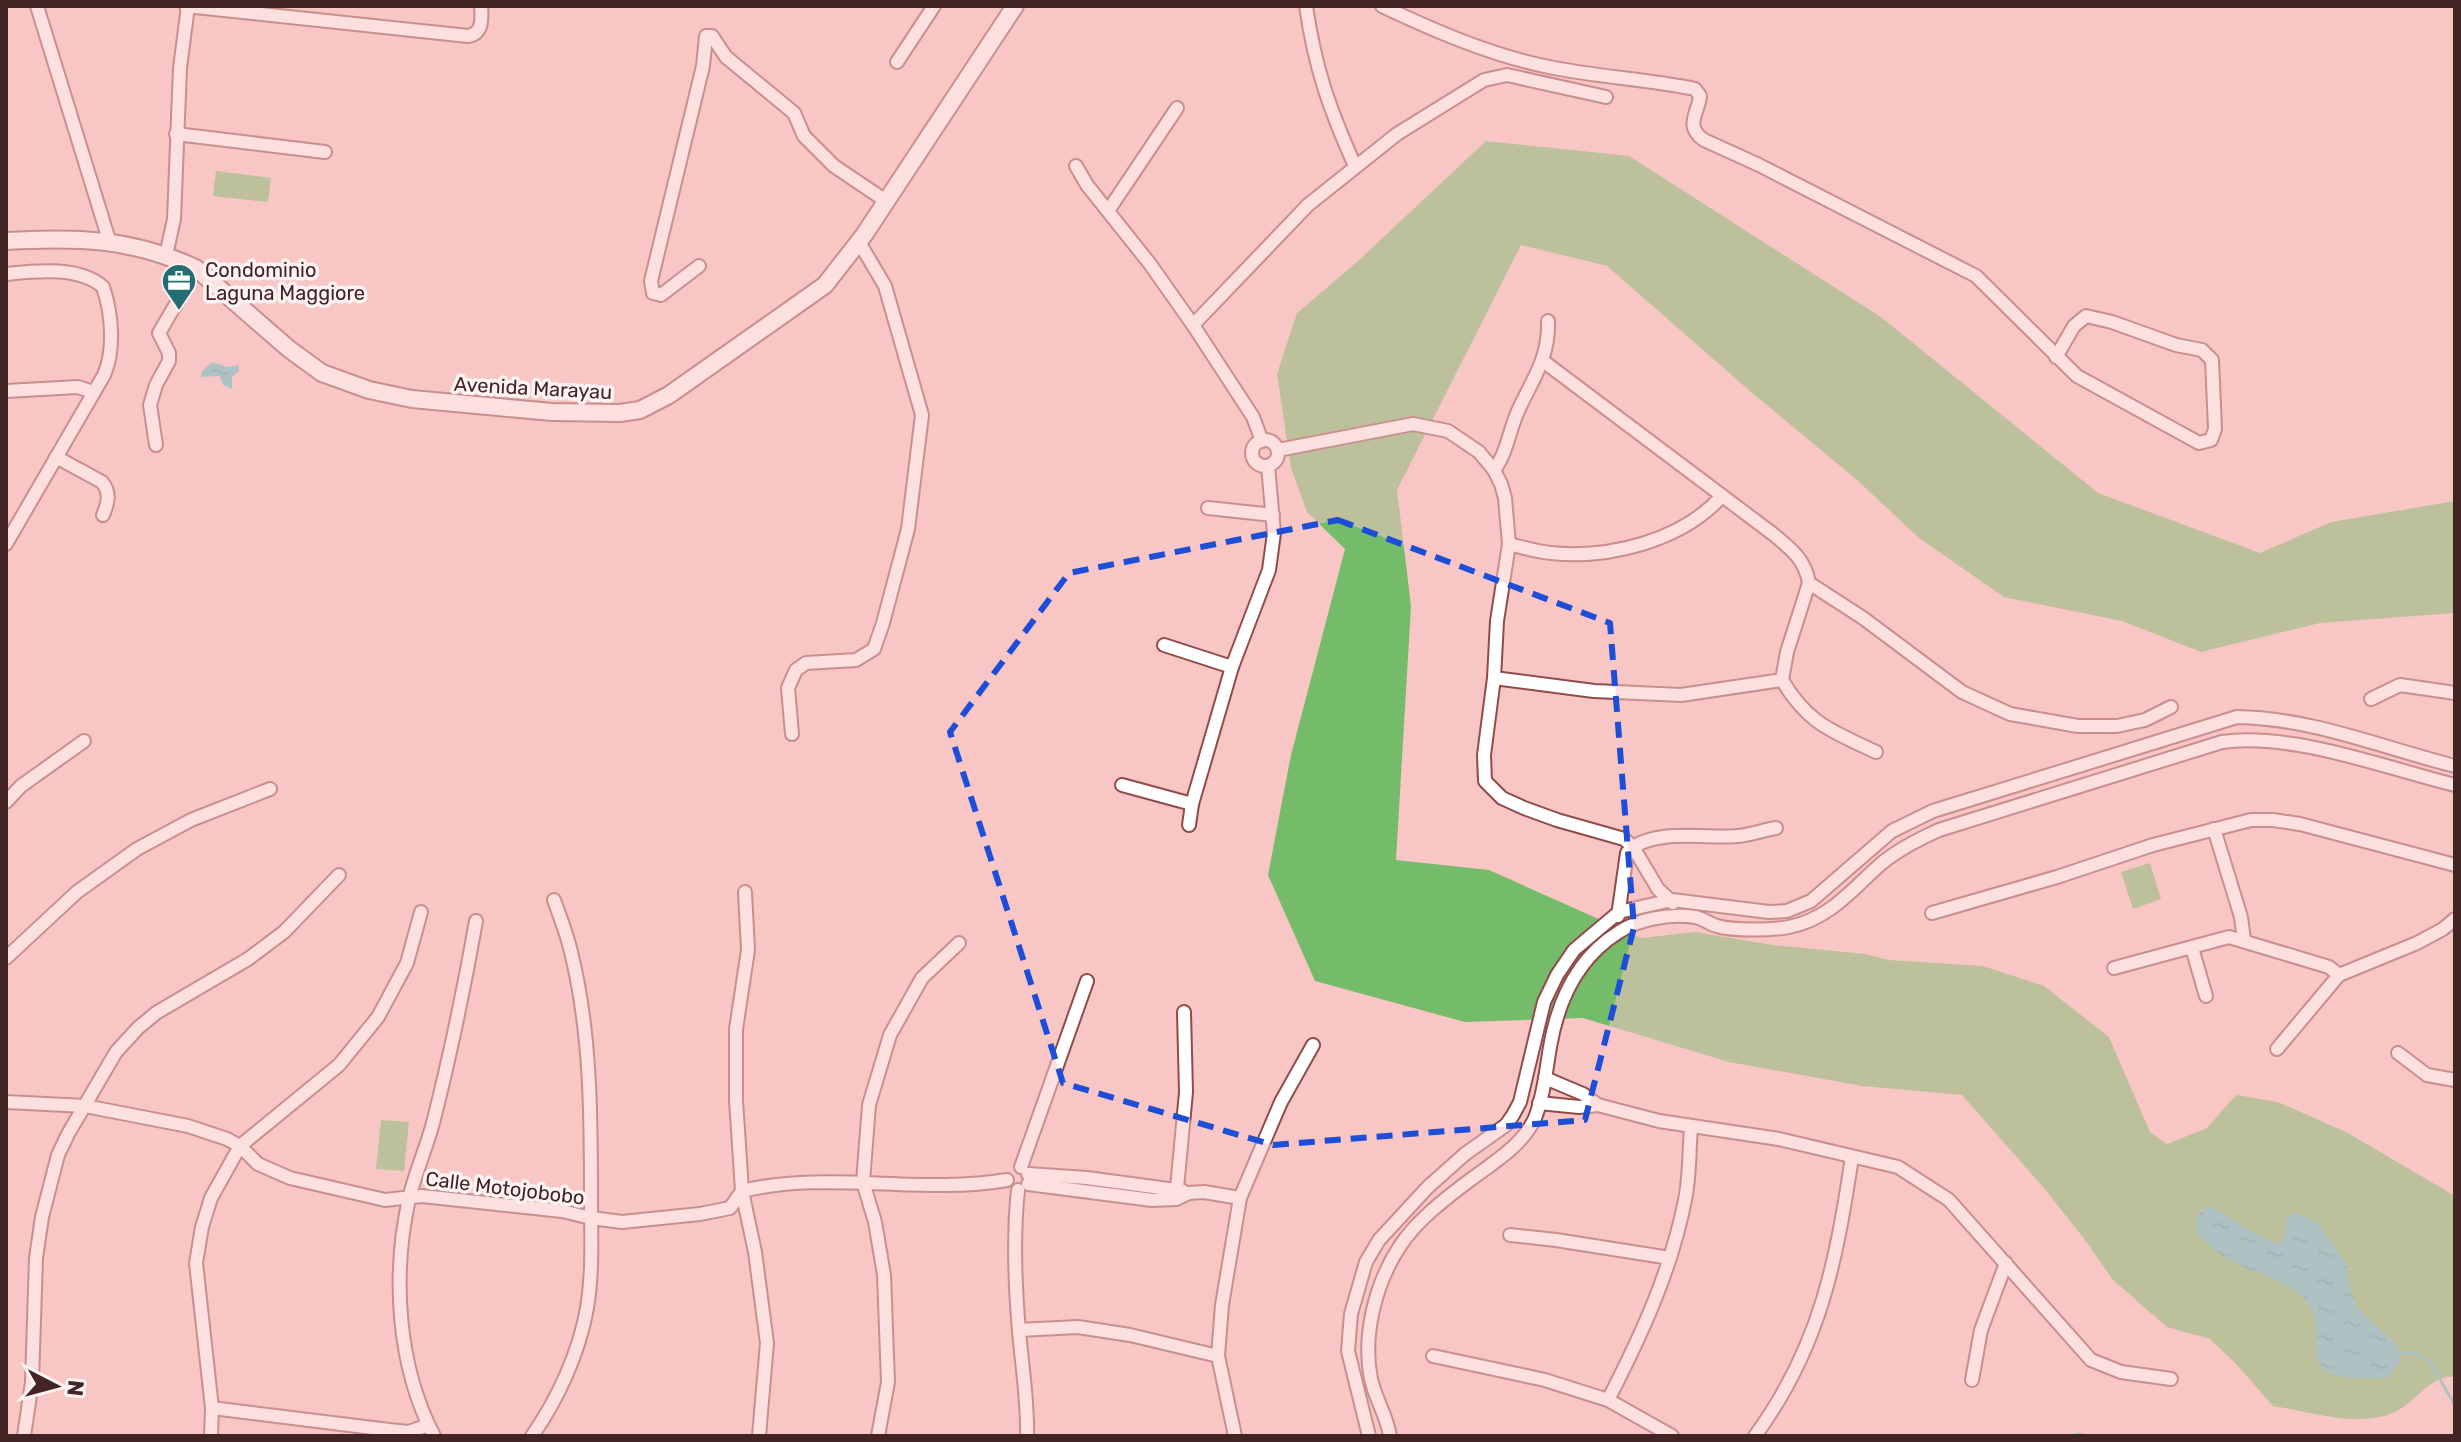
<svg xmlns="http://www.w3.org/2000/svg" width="2461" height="1442" font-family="Rubik,sans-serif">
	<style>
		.green { fill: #74bb6a }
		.water { fill: url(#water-ripples) }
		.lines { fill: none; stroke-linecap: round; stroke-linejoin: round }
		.stream { stroke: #56bdc4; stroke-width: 3 }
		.street-casing { stroke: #914b4b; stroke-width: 16 }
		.secondary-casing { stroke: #914b4b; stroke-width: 20 }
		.street { stroke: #fff; stroke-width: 12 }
		.secondary { stroke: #fff; stroke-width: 16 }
		.marked { fill: none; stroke: #1d4ed8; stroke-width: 6; stroke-dasharray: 16 10; stroke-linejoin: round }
		.labels { text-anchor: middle; stroke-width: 7; stroke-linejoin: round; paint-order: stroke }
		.poi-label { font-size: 20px; fill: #432424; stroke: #fcf3f2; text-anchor: start }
		.street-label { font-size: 20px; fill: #432424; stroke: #fcf3f2 }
	</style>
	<defs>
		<pattern id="water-ripples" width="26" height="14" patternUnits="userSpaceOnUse" patternTransform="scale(2)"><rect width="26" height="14" fill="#56bdc4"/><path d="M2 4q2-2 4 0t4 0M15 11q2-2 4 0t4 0" fill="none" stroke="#49999f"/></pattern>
	</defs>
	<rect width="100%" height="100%" fill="#f8c6c4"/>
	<g class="green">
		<path d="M1486 141 1629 156 1881 317 2098 493 2260 553 2331 522 2455 501V613L2320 623 2201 652 2122 621 2004 597 1919 538 1856 479 1751 392 1607 266 1521 245 1397 490 1411 606 1396 860 1489 870 1641 938 1695 932 1773 945 1866 954 1889 960 1983 966 2044 986 2109 1037 2150 1132 2167 1144 2207 1128 2236 1095 2278 1102 2348 1133 2455 1196V1377C2431 1374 2417 1401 2397 1411 2361 1429 2311 1412 2273 1406L2237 1365 2210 1339 2167 1327 2113 1280 2085 1240 2044 1188 1962 1095 1862 1086 1729 1062 1583 1018 1465 1022 1315 981 1268 875 1291 755 1345 549 1307 512 1291 468 1277 374 1297 313 1357 262Z"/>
		<path d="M216 171 271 178 268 202 213 196Z"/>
		<path d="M2150 863 2161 899 2133 909 2121 872Z"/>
		<path d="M381 1120 409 1122 404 1171 376 1169Z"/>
	</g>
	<g class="water">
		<path d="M212 362 227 367 239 365V371L232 377V389L223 385 219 376 201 377 202 371Z"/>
		<path d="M2213 1207C2235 1218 2253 1238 2278 1243L2285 1238 2287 1216 2296 1213 2317 1222 2347 1265 2349 1286 2358 1308 2397 1346 2400 1362 2388 1378C2269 1384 2346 1335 2299 1294 2279 1276 2248 1272 2226 1258 2216 1251 2206 1242 2197 1234L2195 1221 2201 1210Z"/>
	</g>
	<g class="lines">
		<g class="stream">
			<path d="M2398 1353H2415L2429 1361 2455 1405"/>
			<path d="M2073 1436 2077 1434 2087 1436"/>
		</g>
		<defs>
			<g id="street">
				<path d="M37 6 109 240"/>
				<path d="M186 6 468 36C483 34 482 18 481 6"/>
				<path d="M1306 6C1315 68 1329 108 1355 166"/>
				<path d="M1382 6C1435 31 1490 55 1549 67 1597 77 1647 79 1695 89L1700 96C1698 114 1684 126 1704 140L1759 165 1976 276 2077 376 2199 443 2211 440 2215 429 2212 360 2202 350 2176 345 2112 322 2086 316 2074 326 2056 357"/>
				<path d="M897 62 934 6"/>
				<path d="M176 134 325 152"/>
				<path d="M1076 166 1087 185 1150 264 1193 325 1253 417 1262 441"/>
				<path d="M1108 211 1177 108"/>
				<path d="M166 255 174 219 180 68 188 6"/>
				<path d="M699 266 661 295 653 293 651 281 703 66 706 36H712L726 57 794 113 804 136 834 166 886 201"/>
				<path d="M6 274C36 271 79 266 103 287 112 313 115 350 104 375L6 544"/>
				<path d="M1193 325 1308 205 1397 134 1484 80 1507 75 1606 97"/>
				<path d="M1543 361 1773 534C1791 549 1805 559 1809 583L1863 618 1962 692 2010 714 2078 726H2117L2145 720 2171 707"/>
				<path d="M6 391 78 387 93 392"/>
				<circle cx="1265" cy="453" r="13"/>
				<path d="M156 445 150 405 156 385 169 361V353L159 333 176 304"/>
				<path d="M1278 450 1413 424 1448 431 1479 452 1494 470 1501 484 1505 498 1509 544 1497 621 1494 678 1484 755 1485 781 1502 798 1524 808 1557 820 1624 839 1633 847 1658 889 1673 903"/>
				<path d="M56 457 102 482C111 493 108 503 103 515"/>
				<path d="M1494 470C1507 453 1509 431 1518 411 1533 378 1549 359 1548 321"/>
				<path d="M1208 508 1273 515"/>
				<path d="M1509 544C1522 547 1537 552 1551 553 1609 559 1681 541 1721 497"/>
				<path d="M1164 645 1232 667"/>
				<path d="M1494 678 1594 691 1681 695 1782 680 1787 652 1809 583"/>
				<path d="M1782 680C1808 724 1832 731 1876 752"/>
				<path d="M2371 699 2400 685 2455 693"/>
				<path d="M792 734 788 688 796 670 806 663 856 660 874 649 883 623 908 529 922 415 885 286 859 242"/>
				<path d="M1122 785 1192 804"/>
				<path d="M6 802 21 786 84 741"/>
				<path d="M1189 825 1192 804 1232 667 1269 570 1274 533 1268 466"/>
				<path d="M2214 829 2241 917 2244 940"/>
				<path d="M745 892 748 950 736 1029V1100L742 1191 755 1252 767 1343 759 1436"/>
				<path d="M1932 913 2057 877 2153 845 2251 820H2273L2300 824 2455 865"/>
				<path d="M1618 916 1627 853C1649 827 1707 839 1738 836 1751 835 1763 830 1776 828"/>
				<path d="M2192 948 2206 996"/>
				<path d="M6 958 77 892 137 849 191 820 270 789"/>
				<path d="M2114 968 2229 937 2329 967 2339 975"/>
				<path d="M2277 1049 2339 975 2417 943 2443 929 2455 919"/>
				<path d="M2398 1053 2427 1075 2455 1080"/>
				<path d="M1545 1078 1583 1094 1598 1105 1659 1121 1779 1139 1898 1167 1949 1200 2091 1360 2121 1372 2171 1379"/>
				<path d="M6 1102 85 1106 188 1126 227 1139 240 1146 258 1164 290 1178 385 1200 422 1196 562 1211 591 1218 622 1222 700 1214 730 1208 742 1191C829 1170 919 1195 1007 1180"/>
				<path d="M1539 1103 1579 1107 1598 1105"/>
				<path d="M1021 1167 1087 981"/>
				<path d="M1028 1174 1087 1178 1183 1191"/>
				<path d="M1028 1184 1152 1200 1176 1199 1189 1193 1204 1192 1240 1198"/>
				<path d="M1018 1190C1013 1236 1015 1285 1019 1331 1022 1367 1028 1401 1027 1436"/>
				<path d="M1176 1199 1186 1092 1184 1012"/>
				<path d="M1510 1235 1556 1240 1670 1258"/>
				<path d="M1019 1330 1078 1327 1130 1335 1218 1356"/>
				<path d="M1433 1356 1545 1380 1608 1400 1672 1436"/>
				<path d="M1972 1380 1981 1330 2006 1263"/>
				<path d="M1608 1400C1641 1336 1671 1271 1685 1200 1690 1176 1689 1151 1691 1127"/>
				<path d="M212 1408 389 1430 409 1432 428 1425"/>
				<path d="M24 1436 32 1382 36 1258 42 1217 58 1155 68 1134 116 1052 138 1028 156 1013 248 959 284 932 339 875"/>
				<path d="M211 1436 212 1408 196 1263 202 1227 211 1198 240 1146 339 1065 378 1017 407 963 421 912"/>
				<path d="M434 1436C397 1365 392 1275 409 1199 415 1173 426 1149 433 1123 450 1056 464 989 476 921"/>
				<path d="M532 1436C558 1399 579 1353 587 1308 593 1272 591 1236 591 1199 591 1117 591 1032 571 952 567 934 560 917 554 900"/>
				<path d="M878 1436 888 1382 884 1275 875 1222 863 1182 869 1105 890 1035 922 978 959 943"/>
				<path d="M1235 1436 1218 1356 1222 1305 1240 1198 1281 1102 1313 1045"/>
				<path d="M1369 1436 1348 1351 1351 1314 1366 1262 1379 1240 1428 1187 1465 1154 1506 1125 1513 1115 1520 1102 1544 1002 1557 975 1574 950 1619 912 1672 900 1769 912 1787 911 1811 901 1892 831 1933 811 2237 717C2312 718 2383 748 2455 766"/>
				<path d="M1390 1436C1387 1416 1375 1398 1371 1379 1362 1335 1376 1282 1400 1246 1416 1221 1446 1198 1470 1180 1493 1163 1523 1145 1535 1118 1544 1095 1546 1070 1550 1047 1558 1000 1577 958 1619 932 1638 919 1672 913 1695 917 1703 918 1709 924 1717 926 1733 931 1773 930 1789 927 1830 919 1852 889 1882 863 1899 849 1919 839 1939 830L2222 742C2293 732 2385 768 2455 785"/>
				<path d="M1755 1436C1820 1347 1836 1263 1852 1157"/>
			</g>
			<path id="secondary" d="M6 241C75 237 134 238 197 269L289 349 322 373 369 390 412 399 552 412 620 413 640 410 669 395 825 285 864 235 1015 6"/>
		</defs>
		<use href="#street" class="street-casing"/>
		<use href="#secondary" class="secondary-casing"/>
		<use href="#street" class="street"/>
		<use href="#secondary" class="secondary"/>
	</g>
	<path d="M0 0H2461V1442H0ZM1338 520 1610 623 1634 927 1585 1120 1273 1145 1063 1083 950 732 1069 573Z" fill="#f8c6c4" fill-opacity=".55" fill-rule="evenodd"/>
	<path class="marked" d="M1338 520 1610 623 1634 927 1585 1120 1273 1145 1063 1083 950 732 1069 573Z"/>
	<defs>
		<symbol id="office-pin" viewBox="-11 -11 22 30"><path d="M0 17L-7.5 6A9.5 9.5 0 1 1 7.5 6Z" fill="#236e73" stroke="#fcf3f2"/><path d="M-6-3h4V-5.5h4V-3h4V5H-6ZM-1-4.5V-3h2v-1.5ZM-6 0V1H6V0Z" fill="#fff"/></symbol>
	</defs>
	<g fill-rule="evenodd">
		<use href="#office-pin" x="159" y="261" width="40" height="54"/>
	</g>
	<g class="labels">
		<g class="poi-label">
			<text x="205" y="277">Condominio<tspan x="205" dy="23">Laguna Maggiore</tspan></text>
		</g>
		<g class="street-label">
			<text transform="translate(533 388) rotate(3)" y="7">Avenida Marayau</text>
			<text transform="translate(505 1188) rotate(7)" y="7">Calle Motojobobo</text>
		</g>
	</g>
	<rect width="2461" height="1442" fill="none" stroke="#432424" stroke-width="16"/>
	<g transform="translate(56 1386) rotate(96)" stroke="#fcf3f2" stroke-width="6" paint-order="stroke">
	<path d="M0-6L14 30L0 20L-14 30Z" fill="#432424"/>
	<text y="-12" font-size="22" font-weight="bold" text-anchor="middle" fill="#432424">N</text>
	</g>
</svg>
